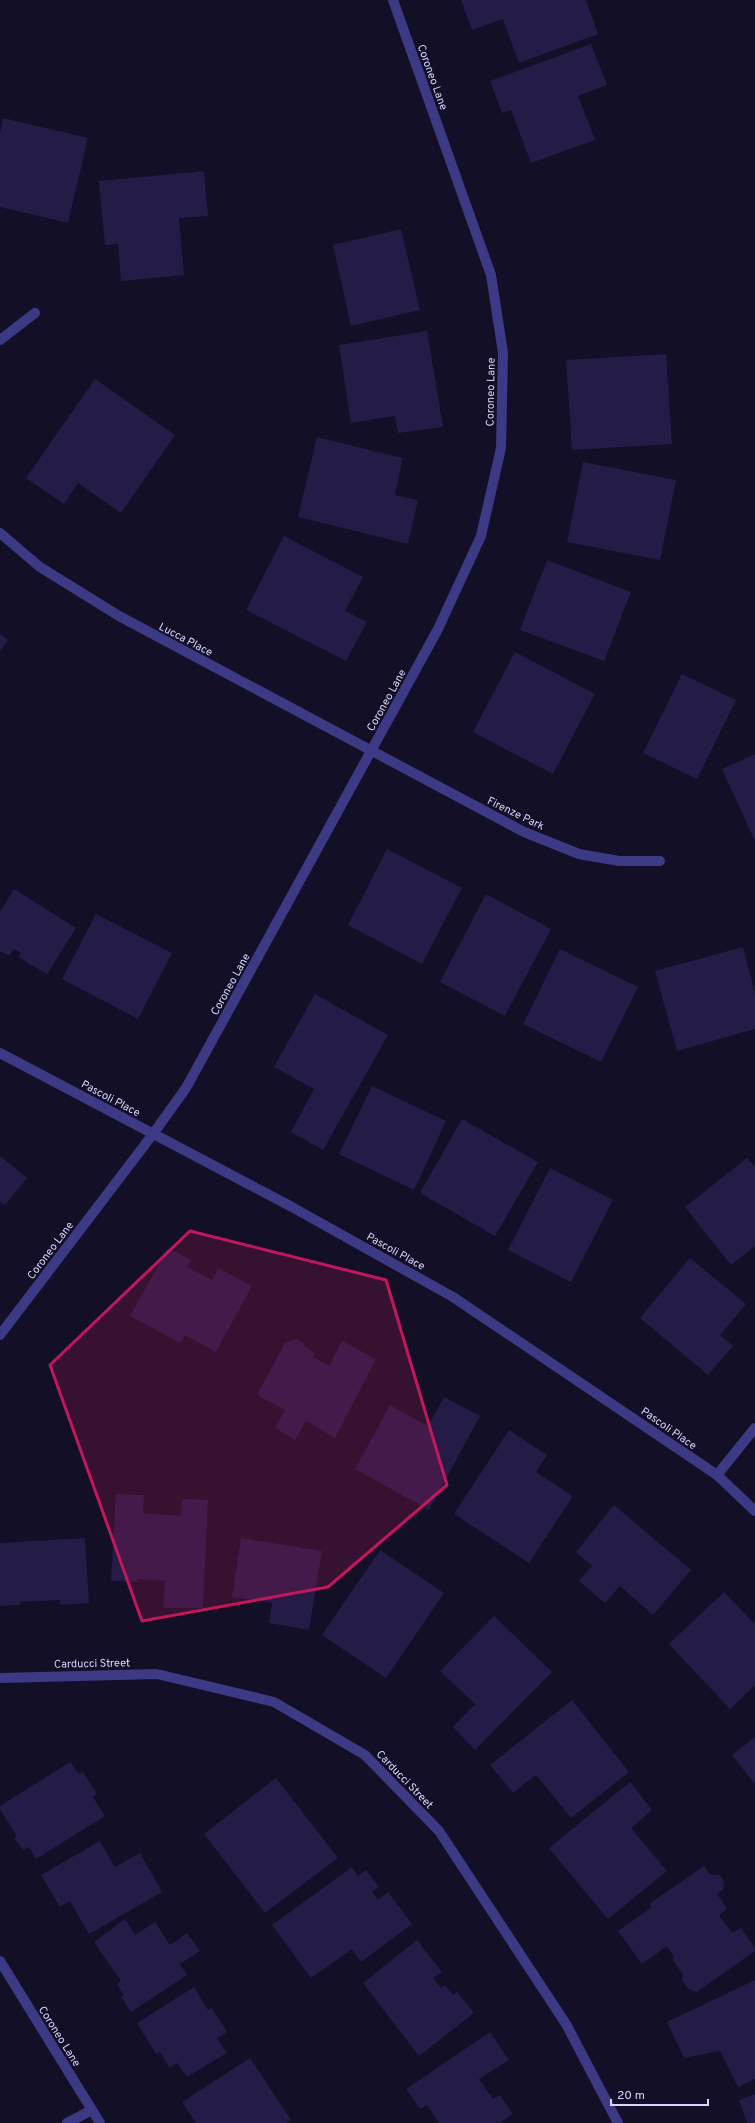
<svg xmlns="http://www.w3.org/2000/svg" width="755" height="2123" font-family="Overpass,sans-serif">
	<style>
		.building { fill: #241b47 }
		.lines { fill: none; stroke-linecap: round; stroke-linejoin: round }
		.street { stroke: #3d3a85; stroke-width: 10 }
		.marked { fill: #c2185b; fill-opacity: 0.2; stroke: #c2185b; stroke-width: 3; stroke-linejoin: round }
		.labels { text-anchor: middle; stroke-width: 3; stroke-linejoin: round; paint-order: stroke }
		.street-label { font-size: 11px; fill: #d9d4ff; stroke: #130f26 }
	</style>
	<rect width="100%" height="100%" fill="#130f26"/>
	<g class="building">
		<path d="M461 0H586L598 34 519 63 503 19 472 30Z"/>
		<path d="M591 44 607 85 578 96 595 140 531 163 511 110 502 113 490 81Z"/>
		<path d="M3 118 88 138 68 223 0 207V133Z"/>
		<path d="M204 171 208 216 179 218 184 275 121 281 118 244 105 245 99 181Z"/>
		<path d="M401 229 420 310 351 326 333 245Z"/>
		<path d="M427 331 443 427 398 433 395 416 351 423 339 345Z"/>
		<path d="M666 354 672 444 572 450 566 360Z"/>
		<path d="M95 379 175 435 121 513 78 483 64 504 26 478Z"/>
		<path d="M317 437 403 458 395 495 418 500 408 544 298 517Z"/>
		<path d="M583 462 676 480 660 560 567 542Z"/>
		<path d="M284 536 363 577 345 611 367 622 346 661 246 610Z"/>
		<path d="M547 560 631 592 604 661 520 630Z"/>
		<path d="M0 634 8 640 0 651Z"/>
		<path d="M515 652 595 694 553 774 473 732Z"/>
		<path d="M682 674 736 700 697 779 643 753Z"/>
		<path d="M755 754V841L722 769Z"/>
		<path d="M387 849 462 888 422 964 348 925Z"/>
		<path d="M14 889 76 928 47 974 18 957 21 953 14 949 9 956 0 951V912Z"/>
		<path d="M486 894 551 929 505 1016 440 982Z"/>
		<path d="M96 914 172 953 138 1019 62 979Z"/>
		<path d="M743 947 755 993V1029L677 1051 655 971Z"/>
		<path d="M560 949 638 987 601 1062 523 1024Z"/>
		<path d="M315 994 388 1035 323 1150 291 1132 314 1089 274 1067Z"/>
		<path d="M372 1086 446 1121 414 1190 339 1154Z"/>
		<path d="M462 1119 538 1162 495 1236 420 1193Z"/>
		<path d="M0 1156 27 1178 5 1205 0 1201Z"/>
		<path d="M747 1158 755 1167V1246L731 1265 685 1207Z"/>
		<path d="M550 1168 613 1200 571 1282 508 1250Z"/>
		<path d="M168 1248 191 1260 187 1267 212 1280 218 1268 252 1286 216 1352 185 1335 180 1343 130 1316Z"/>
		<path d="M690 1258 746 1304 720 1335 733 1346 708 1375 640 1318Z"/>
		<path d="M297 1339 303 1343 304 1346 315 1353 313 1357 329 1366 342 1341 376 1359 335 1438 306 1421 295 1440 275 1428 285 1410 257 1395 285 1343Z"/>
		<path d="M444 1397 480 1416 429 1510 355 1469 390 1405 428 1426Z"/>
		<path d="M509 1430 547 1455 536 1472 573 1496 529 1563 454 1514Z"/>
		<path d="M116 1494 144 1495 143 1513 181 1516 182 1499 208 1500 203 1608H163L165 1581 138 1579V1582L111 1581Z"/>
		<path d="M614 1505 691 1570 653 1615 620 1586 605 1603 579 1581 592 1566 576 1552Z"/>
		<path d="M85 1538 89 1603 60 1605V1600L20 1602V1605L0 1606V1543Z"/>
		<path d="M241 1538 322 1551 309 1630 269 1623 272 1603 232 1597Z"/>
		<path d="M380 1550 444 1593 386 1678 322 1635Z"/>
		<path d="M724 1592 755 1624V1685L730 1709 669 1644Z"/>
		<path d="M494 1616 552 1672 475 1750 453 1727 475 1704 440 1671Z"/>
		<path d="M572 1700 629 1772 571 1818 536 1775 513 1793 490 1765Z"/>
		<path d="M755 1737V1784L732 1755Z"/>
		<path d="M70 1762 79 1774 83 1772 97 1794 93 1797 105 1816 36 1859 29 1847 23 1850 14 1838 17 1836 0 1809V1806Z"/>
		<path d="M276 1778 338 1858 265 1913 204 1834Z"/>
		<path d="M630 1782 652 1810 631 1828 667 1871 608 1919 549 1848Z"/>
		<path d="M100 1841 115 1867 140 1853 162 1892 89 1934 70 1901 60 1907 41 1875Z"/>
		<path d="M704 1866 710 1874 720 1875 724 1881 723 1890 717 1894 727 1909 719 1915 732 1933 741 1928 755 1948V1951L697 1992 688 1989 682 1980 683 1975 672 1959 674 1957 667 1946 642 1964 618 1931 652 1907 649 1904Z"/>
		<path d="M352 1867 358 1876 366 1870 379 1887 372 1892 378 1900 388 1892 412 1924 361 1962 352 1949 311 1978 272 1925Z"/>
		<path d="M125 1919 135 1935 155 1922 170 1945 187 1933 200 1951 180 1964 187 1975 131 2012 121 1997 124 1995 117 1984 121 1981 94 1942Z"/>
		<path d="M417 1940 442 1972 433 1978 441 1988 445 1985 453 1995 457 1992 474 2013 419 2056 363 1983Z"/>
		<path d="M755 1980V2079L738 2087 720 2051 684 2058 667 2022Z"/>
		<path d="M194 1987 208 2010 212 2008 227 2032 217 2038 227 2053 187 2077 177 2063 170 2068 160 2052 156 2054 137 2023Z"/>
		<path d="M490 2032 509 2060 479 2079 493 2099 500 2095 513 2114 499 2123H439L427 2105 420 2109 406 2089Z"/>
		<path d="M250 2058 291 2120 286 2123H196L182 2102Z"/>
		<path d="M755 2094V2123H747L739 2100Z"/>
	</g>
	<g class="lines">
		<g class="street">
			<path d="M0 340 35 313"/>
			<path d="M0 533 40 567 119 616 524 832 579 854 619 861H660"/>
			<path d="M0 1053 292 1207 453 1297 717 1475 755 1511"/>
			<path d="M0 1335 153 1134 186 1088 438 629 481 536 501 448 503 353 491 275 393 0"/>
			<path d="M717 1475 755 1428"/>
			<path d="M0 1678 157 1674 274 1702 365 1755 439 1831 566 2024 618 2123"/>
			<path d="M0 1961 100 2123"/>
			<path d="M67 2123 92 2110"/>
		</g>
	</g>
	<path class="marked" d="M190 1231 386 1280 447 1485 328 1587 142 1621 50 1365Z"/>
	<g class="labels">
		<g class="street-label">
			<text transform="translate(433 77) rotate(70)" y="4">Coroneo Lane</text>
			<text transform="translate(490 392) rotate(-89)" y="4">Coroneo Lane</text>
			<text transform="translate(186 639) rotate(28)" y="4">Lucca Place</text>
			<text transform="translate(386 700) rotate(-61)" y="4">Coroneo Lane</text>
			<text transform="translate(516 813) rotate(26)" y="4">Firenze Park</text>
			<text transform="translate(230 984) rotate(-61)" y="4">Coroneo Lane</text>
			<text transform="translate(111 1098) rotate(28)" y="4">Pascoli Place</text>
			<text transform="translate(50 1250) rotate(-53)" y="4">Coroneo Lane</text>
			<text transform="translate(396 1251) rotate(29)" y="4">Pascoli Place</text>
			<text transform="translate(669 1428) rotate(35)" y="4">Pascoli Place</text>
			<text transform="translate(92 1663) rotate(-1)" y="4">Carducci Street</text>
			<text transform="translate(405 1779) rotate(46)" y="4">Carducci Street</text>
			<text transform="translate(60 2036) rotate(58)" y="4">Coroneo Lane</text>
		</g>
	</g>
	<path d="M611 2099v6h97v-6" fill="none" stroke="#d9d4ff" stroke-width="2"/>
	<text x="617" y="2099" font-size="12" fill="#d9d4ff" stroke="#130f26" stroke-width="3" paint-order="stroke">20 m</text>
</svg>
